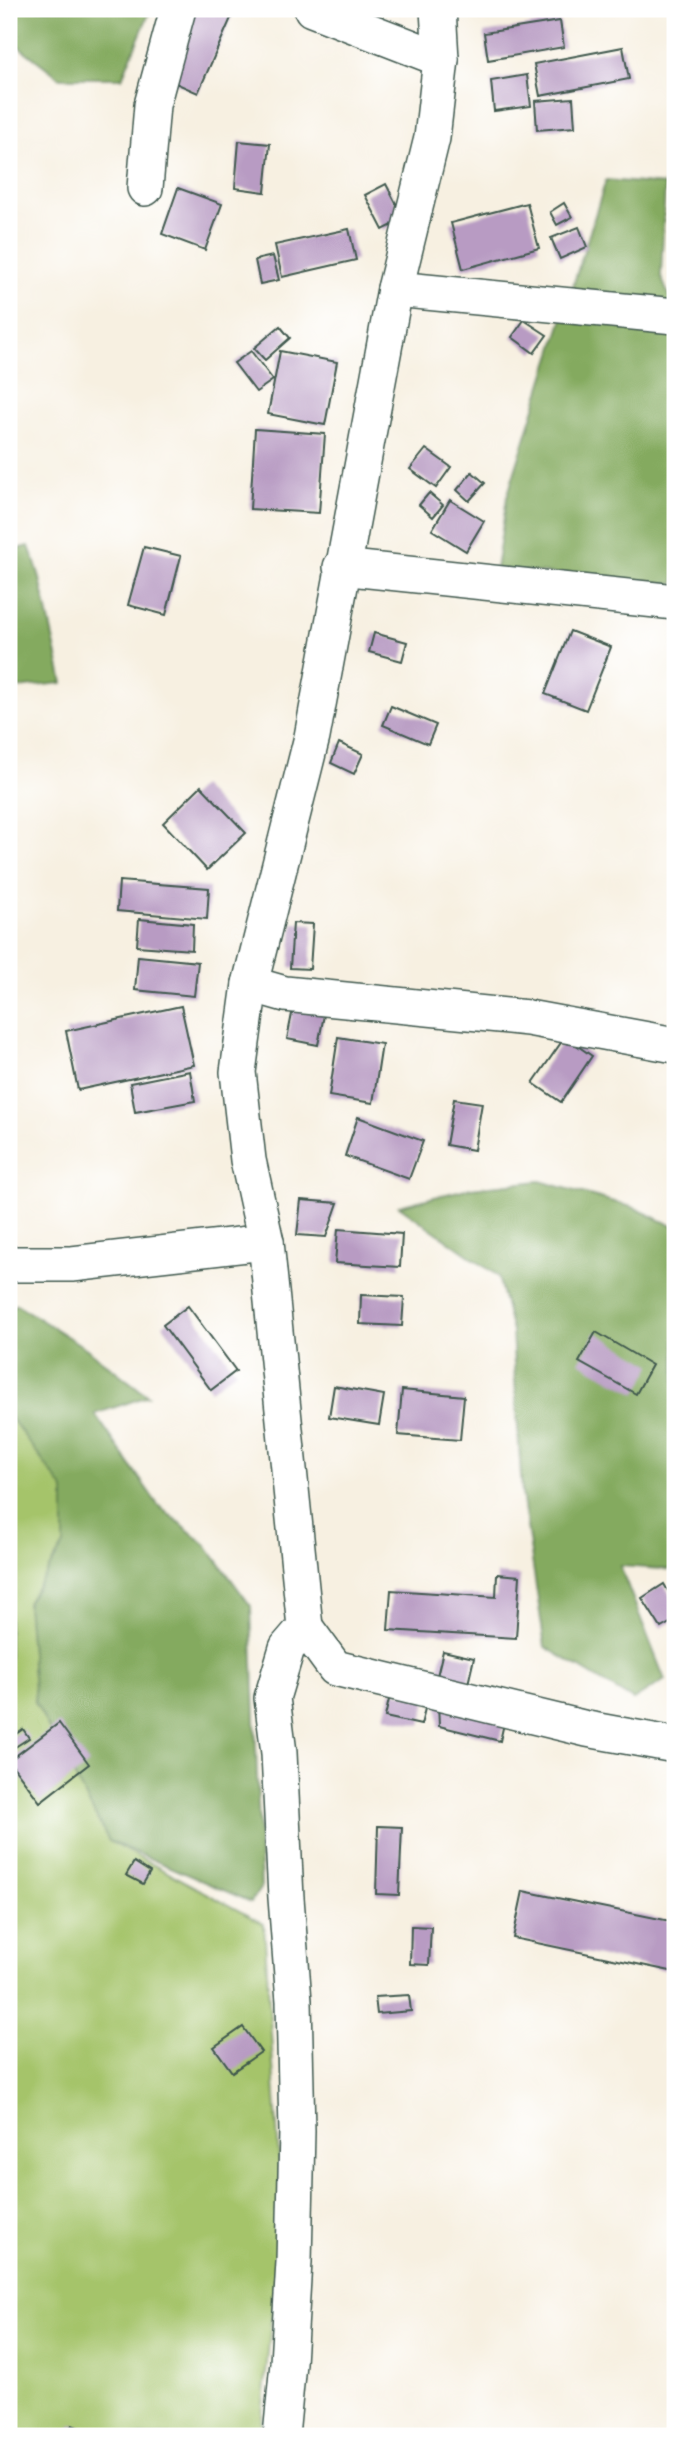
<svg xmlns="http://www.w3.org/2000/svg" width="684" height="2445" font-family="'Shantell Sans',sans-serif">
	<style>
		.green { fill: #a5c46b; stroke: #628050; stroke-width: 2 }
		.forest { fill: #84aa5f; stroke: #52744a; stroke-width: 2 }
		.building { fill: #b89bc3 }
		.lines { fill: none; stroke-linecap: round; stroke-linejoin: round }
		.street-casing { stroke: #3f584e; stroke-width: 38 }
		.street { stroke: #fff; stroke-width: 35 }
	</style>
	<rect width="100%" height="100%" fill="#fff"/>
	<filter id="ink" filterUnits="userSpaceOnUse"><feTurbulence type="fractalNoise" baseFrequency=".0143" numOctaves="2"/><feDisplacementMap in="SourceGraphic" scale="14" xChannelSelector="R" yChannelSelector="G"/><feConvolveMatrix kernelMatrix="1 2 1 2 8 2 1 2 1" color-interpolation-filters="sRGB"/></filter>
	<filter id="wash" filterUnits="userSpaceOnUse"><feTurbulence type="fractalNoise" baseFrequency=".00686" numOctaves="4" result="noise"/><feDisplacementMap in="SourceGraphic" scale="28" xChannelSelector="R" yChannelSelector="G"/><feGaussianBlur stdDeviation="1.57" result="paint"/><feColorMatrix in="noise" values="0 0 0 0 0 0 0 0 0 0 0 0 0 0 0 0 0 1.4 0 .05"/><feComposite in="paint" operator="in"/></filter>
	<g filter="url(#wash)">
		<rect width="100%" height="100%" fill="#f7f0e1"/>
		<path class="green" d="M9 1415 64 1490V1545L27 1603 35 1702 109 1841 264 1924 282 2206 260 2436H9Z"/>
		<g class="forest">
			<path d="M9 9H151L122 78H60L9 39Z"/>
			<path d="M606 180 665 185 661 276 675 312V584L496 569 507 497Z"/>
			<path d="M29 546 39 574 63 683 9 689V551Z"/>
			<path d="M540 1181 635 1208 675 1227V1570L620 1566 665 1680 633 1700 545 1647 522 1493 512 1332 498 1276 399 1206 470 1188Z"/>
			<path d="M16 1304 87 1349 148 1396 95 1414 158 1505 206 1545 251 1606 261 1887 251 1902 109 1841 35 1702 27 1603 64 1545V1490L9 1415V1311Z"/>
		</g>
		<g id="blocks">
			<g class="building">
				<path d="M194 9H235L198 93 164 78Z"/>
				<path d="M560 21 564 47 488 60 484 33Z"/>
				<path d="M623 47 629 79 540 96 534 64Z"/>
				<path d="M527 75 531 106 494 111 491 81Z"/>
				<path d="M573 98 575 127 537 130 535 101Z"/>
				<path d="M239 141 270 144 265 192 235 188Z"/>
				<path d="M386 184 404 219 383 230 365 195Z"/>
				<path d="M178 188 222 204 205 250 162 234Z"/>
				<path d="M527 203 539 248 463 269 451 223Z"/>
				<path d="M564 203 572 217 557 225 550 212Z"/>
				<path d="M579 227 587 247 560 259 551 238Z"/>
				<path d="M349 229 356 260 282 277 275 245Z"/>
				<path d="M273 256 279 280 260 284 255 260Z"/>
				<path d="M524 320 547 335 534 353 512 337Z"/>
				<path d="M280 326 290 338 265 360 254 348Z"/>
				<path d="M251 351 273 380 256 392 234 363Z"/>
				<path d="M280 351 337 362 325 425 268 414Z"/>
				<path d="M255 429 325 434 319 513 250 509Z"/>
				<path d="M426 449 451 467 436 488 410 469Z"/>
				<path d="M472 472 485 483 469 501 457 490Z"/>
				<path d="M429 493 443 505 433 517 419 505Z"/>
				<path d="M450 500 484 521 466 551 432 530Z"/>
				<path d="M144 547 181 556 166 615 128 605Z"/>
				<path d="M570 631 611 647 586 710 545 694Z"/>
				<path d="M374 633 407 642 402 661 369 652Z"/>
				<path d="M391 706 436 725 428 744 383 725Z"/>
				<path d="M339 743 363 754 354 774 331 763Z"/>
				<path d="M201 786 246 833 207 870 163 823Z"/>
				<path d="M119 881 209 888 207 919 117 911Z"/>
				<path d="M139 919 193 924 192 950 137 946Z"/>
				<path d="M293 923 313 924 310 969 290 968Z"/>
				<path d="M138 956 198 962 194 996 135 990Z"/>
				<path d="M294 1004 325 1010 318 1045 287 1039Z"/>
				<path d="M181 1006 194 1065 78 1090 66 1031Z"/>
				<path d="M338 1037 382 1044 373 1103 329 1096Z"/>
				<path d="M565 1037 592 1056 561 1102 533 1083Z"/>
				<path d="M190 1071 195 1101 135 1112 130 1083Z"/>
				<path d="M454 1099 482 1103 474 1150 446 1145Z"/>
				<path d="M358 1117 423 1141 409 1179 345 1156Z"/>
				<path d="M301 1200 338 1203 326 1237 297 1235Z"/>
				<path d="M338 1229 402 1234 400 1267 335 1263Z"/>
				<path d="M361 1295 404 1297 402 1326 360 1324Z"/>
				<path d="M188 1306 236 1371 211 1390 163 1325Z"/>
				<path d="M596 1332 652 1365 636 1394 579 1362Z"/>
				<path d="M334 1386 384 1395 379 1425 329 1417Z"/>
				<path d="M402 1390 464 1396 460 1440 398 1435Z"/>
				<path d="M497 1574 520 1576 516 1638 388 1630 391 1590 496 1597Z"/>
				<path d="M664 1584 675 1603V1620L661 1628 642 1598Z"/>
				<path d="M443 1651 474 1658 468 1684 437 1676Z"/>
				<path d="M391 1691 427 1700 421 1725 385 1717Z"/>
				<path d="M438 1703 505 1719 500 1741 439 1726Z"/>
				<path d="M59 1723 89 1764 40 1802 9 1761Z"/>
				<path d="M23 1729 29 1738 9 1751V1739Z"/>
				<path d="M378 1826 402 1827 399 1895 376 1894Z"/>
				<path d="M134 1862 150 1872 143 1884 126 1875Z"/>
				<path d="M523 1891 675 1922V1972L513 1938Z"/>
				<path d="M411 1926 431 1927 429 1965 410 1964Z"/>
				<path d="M409 1995 411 2011 377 2014 375 1997Z"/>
				<path d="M243 2027 261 2052 232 2072 214 2047Z"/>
				<path d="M72 2425 88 2431 85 2436H67Z"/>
			</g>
		</g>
	</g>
	<g filter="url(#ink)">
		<use href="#blocks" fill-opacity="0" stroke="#3f584e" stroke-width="2"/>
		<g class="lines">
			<defs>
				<g id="street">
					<path d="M312 9 441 59"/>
					<path d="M145 188 152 105 178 9"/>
					<path d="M395 289 675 316"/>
					<path d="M341 567 675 602"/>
					<path d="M250 984 285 994 528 1018 675 1045"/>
					<path d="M9 1264H72L266 1242"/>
					<path d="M305 1627 335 1668 587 1729 675 1745"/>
					<path d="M281 2436 288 2363 294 2262 297 2131 294 2001 286 1898 279 1753 272 1698 287 1648 305 1627 266 1242 248 1160 238 1072 250 984 312 737 395 289 432 138 441 59 438 9"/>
				</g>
			</defs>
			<use href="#street" class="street-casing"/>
			<use href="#street" class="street"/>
		</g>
	</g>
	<rect width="684" height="2445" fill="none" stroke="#fff" stroke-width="35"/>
</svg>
